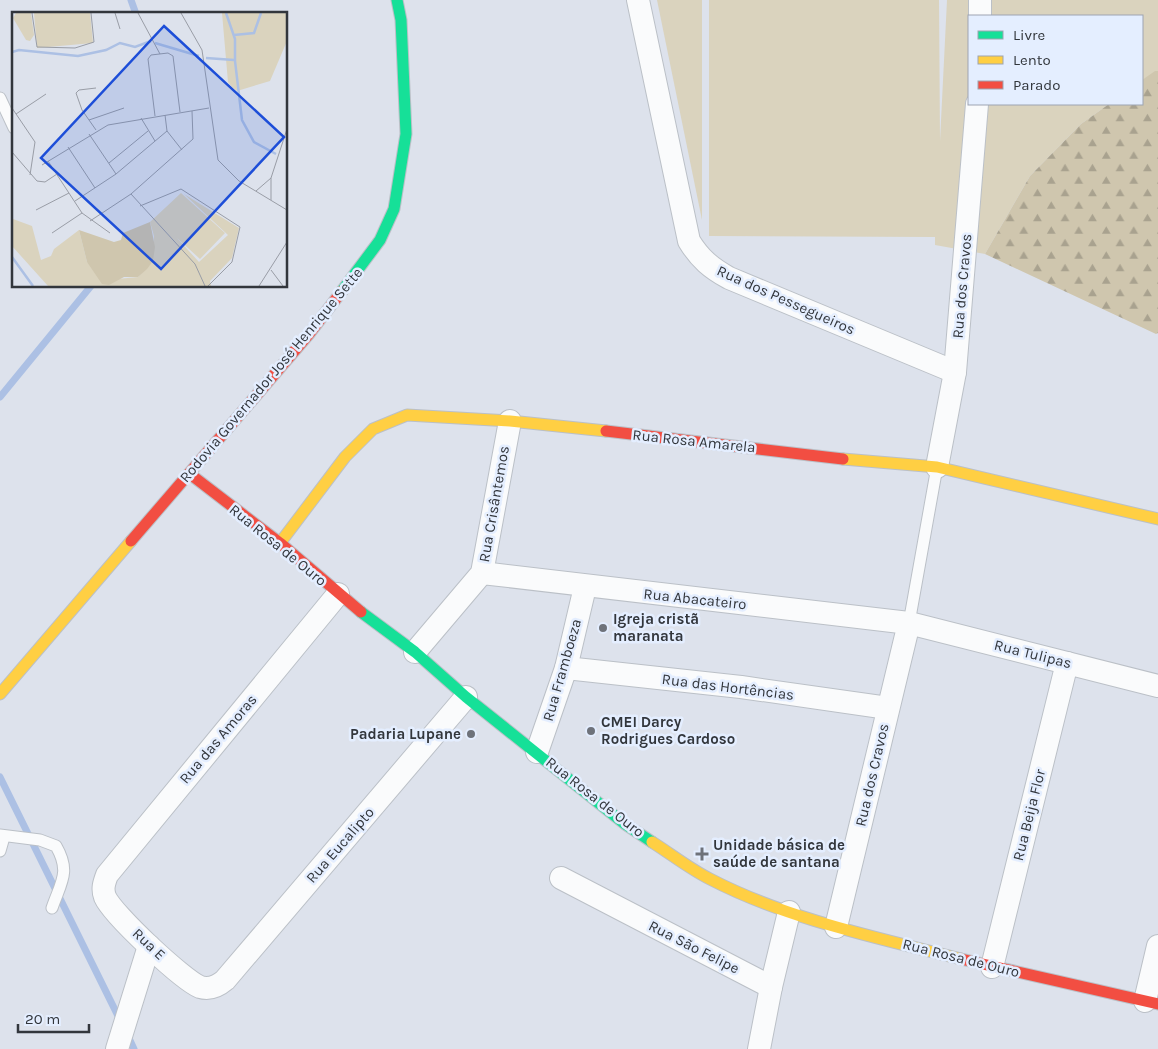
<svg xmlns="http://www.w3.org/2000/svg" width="1158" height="1049" font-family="Karla,sans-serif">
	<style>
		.green { fill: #dad3be }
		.forest { fill: url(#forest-firs) }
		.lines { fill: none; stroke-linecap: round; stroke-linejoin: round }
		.stream { stroke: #acc0e4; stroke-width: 7 }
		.lane-casing { stroke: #bbc0c7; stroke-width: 13 }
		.street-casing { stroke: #bbc0c7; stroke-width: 24 }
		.fast-casing { stroke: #bbc0c7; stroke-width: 13 }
		.slow-casing { stroke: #bbc0c7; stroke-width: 13 }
		.jam-casing { stroke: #bbc0c7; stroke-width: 13 }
		.lane { stroke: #fafbfc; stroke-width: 11 }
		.street { stroke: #fafbfc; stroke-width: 22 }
		.fast { stroke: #16e098; stroke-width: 11 }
		.slow { stroke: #ffcf43; stroke-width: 11 }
		.jam { stroke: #f24e42; stroke-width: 11 }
		.poi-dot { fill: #6e727a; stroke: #e4eeff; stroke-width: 2 }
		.labels { text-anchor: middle; stroke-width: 5; stroke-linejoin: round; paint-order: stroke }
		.street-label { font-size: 15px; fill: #32363c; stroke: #e4eeff }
		.poi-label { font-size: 15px; font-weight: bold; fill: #32363c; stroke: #e4eeff; text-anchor: start }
		.inset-river { fill: none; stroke: #acc0e4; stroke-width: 2.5 }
		.inset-road { fill: none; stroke: #999da6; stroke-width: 1 }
		.view { fill: #1d4ed8; fill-opacity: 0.15; stroke: #1d4ed8; stroke-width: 2.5 }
		.inset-edge { fill: none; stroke: #32363c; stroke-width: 2.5 }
	</style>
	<defs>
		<pattern id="forest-firs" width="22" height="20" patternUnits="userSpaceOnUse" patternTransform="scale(1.25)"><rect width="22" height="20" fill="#cfc6ae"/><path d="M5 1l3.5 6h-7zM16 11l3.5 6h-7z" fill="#a9a28f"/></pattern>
	</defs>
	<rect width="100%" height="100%" fill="#dde2ec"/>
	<g class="green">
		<path d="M657 0H702V220Z"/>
		<path d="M709 0H939L940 141 947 0H1158V71L1142 80V16H969V104H1109L1081 124 1030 176 985 254 935 245V237L709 236Z"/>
	</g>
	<path class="forest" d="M1155 71H1158V333L1156 334 985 254 1030 176 1081 124 1109 104H1142V80Z"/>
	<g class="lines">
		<g class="stream">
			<path d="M131 0 136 14"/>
			<path d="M0 397 91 286"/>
			<path d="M0 777 120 1020"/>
			<path d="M127 1034 134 1049"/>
		</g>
		<defs>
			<g id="lane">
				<path d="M0 98 14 128"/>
				<path d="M909 623 937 467"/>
				<path d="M0 835 40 840 56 846C71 872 61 882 52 908"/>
				<path d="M0 851 4 837"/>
			</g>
			<g id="street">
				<path d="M638 0 689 241C700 259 711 268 729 278L955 372"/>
				<path d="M980 16V0"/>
				<path d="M937 467 955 372 977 104"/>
				<path d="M482 573 909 623 1158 686"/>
				<path d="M338 594 107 875C104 883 102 889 105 897 113 915 183 980 200 987 210 990 218 986 225 980L466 697"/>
				<path d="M415 652 482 573 510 421"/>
				<path d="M566 668 741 687 888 708"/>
				<path d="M537 752 566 668 585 587"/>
				<path d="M561 878 771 987"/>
				<path d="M836 927 909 623"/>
				<path d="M992 967 1067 663"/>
				<path d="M1145 1001 1158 946"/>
				<path d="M117 1049 149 946"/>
				<path d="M759 1049 771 987 789 912"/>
			</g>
			<g id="fast">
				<path d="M342 291 380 240 394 209 406 134 401 20 397 0"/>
				<path d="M361 612 415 652 466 697 625 824 652 842"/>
			</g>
			<g id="slow">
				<path d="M843 459 937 467 1158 519"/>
				<path d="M280 543 345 457 373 429 407 415 510 421 606 431"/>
				<path d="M0 694 131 541"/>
				<path d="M652 842C671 854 690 869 710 879 787 919 878 938 961 959"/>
			</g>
			<g id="jam">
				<path d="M606 431 843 459"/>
				<path d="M190 474 280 543 361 612"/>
				<path d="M131 541 309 334 342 291"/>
				<path d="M961 959 1158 1004"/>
			</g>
		</defs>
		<use href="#lane" class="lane-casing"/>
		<use href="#street" class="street-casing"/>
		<use href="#fast" class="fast-casing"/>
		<use href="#slow" class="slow-casing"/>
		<use href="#jam" class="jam-casing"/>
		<use href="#lane" class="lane"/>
		<use href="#street" class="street"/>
		<use href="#fast" class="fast"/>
		<use href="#slow" class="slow"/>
		<use href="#jam" class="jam"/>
	</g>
	<g class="poi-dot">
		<circle cx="603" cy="628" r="5"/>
		<circle cx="591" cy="731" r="5"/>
		<circle cx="471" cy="734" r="5"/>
		<path d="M699.5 846.5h5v5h5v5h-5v5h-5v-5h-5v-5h5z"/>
	</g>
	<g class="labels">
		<g class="street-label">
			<text transform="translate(962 286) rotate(-85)" y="5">Rua dos Cravos</text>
			<text transform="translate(786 300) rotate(24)" y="5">Rua dos Pessegueiros</text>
			<text transform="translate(271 375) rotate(-50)" y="5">Rodovia Governador José Henrique Sette</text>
			<text transform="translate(694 441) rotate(6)" y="5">Rua Rosa Amarela</text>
			<text transform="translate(494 504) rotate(-80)" y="5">Rua Crisântemos</text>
			<text transform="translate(278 545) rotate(39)" y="5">Rua Rosa de Ouro</text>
			<text transform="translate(695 599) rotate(6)" y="5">Rua Abacateiro</text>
			<text transform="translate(1033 654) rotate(14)" y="5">Rua Tulipas</text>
			<text transform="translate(562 670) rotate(-74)" y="5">Rua Framboeza</text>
			<text transform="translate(728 687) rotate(7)" y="5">Rua das Hortências</text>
			<text transform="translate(218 739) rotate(-50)" y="5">Rua das Amoras</text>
			<text transform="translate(872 775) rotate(-77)" y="5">Rua dos Cravos</text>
			<text transform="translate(595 797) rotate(38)" y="5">Rua Rosa de Ouro</text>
			<text transform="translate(1029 815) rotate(-76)" y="5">Rua Beija Flor</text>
			<text transform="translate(340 845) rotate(-49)" y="5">Rua Eucalipto</text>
			<text transform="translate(149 944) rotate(43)" y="5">Rua E</text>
			<text transform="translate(694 947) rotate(27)" y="5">Rua São Felipe</text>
			<text transform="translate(961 958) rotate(14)" y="5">Rua Rosa de Ouro</text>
		</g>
		<g class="poi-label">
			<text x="613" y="624">Igreja cristã<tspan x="613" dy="17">maranata</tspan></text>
			<text x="601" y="727">CMEI Darcy<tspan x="601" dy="17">Rodrigues Cardoso</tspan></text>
			<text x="461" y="739" text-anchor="end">Padaria Lupane</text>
			<text x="713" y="850">Unidade básica de<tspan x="713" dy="17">saúde de santana</tspan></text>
		</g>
	</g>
	<g transform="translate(12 12)">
		<rect width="275" height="275" fill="#dde2ec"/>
		<path d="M22 1H78L81 31 25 36ZM210 1H275V29L258 69 225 79 220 75 216 70ZM169 181 213 221 188 247 165 226 187 250 216 223 172 182 227 216 220 246 198 269 199 274H36L0 234 1 207 20 214 29 248 39 244 42 237 67 218 75 250 105 267 126 265 141 249 142 224 138 210Z" fill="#dad3be"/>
		<path d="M138 210 143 235 141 249 135 257 126 265H112L97 273 90 272 75 250 67 218 102 230 109 228 111 221Z" fill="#cfc6ae"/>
		<path d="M4 1H19L22 23 18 29 14 28 1 6Z" fill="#dad3be"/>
		<path class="inset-river" d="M214 1 223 27V49L230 108 242 130 264 142M222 23 242 21 249 1M143 31 187 44M0 40 7 38 66 44 94 38 108 31 123 35 139 29M194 46 222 48M0 245 21 274"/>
		<path class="inset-road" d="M20 1 25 35 63 36 82 30 79 1M103 1 108 17M126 1 148 42M169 1 190 38 206 148 227 169 275 198M0 96 23 130 18 163M4 102 34 82M153 103 155 119 170 138M143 104 136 47 139 43 156 41 161 44 168 100M129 106 143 129M77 108 112 96M84 118 70 98 64 81 67 78 84 76M77 122 104 162M56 135 83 176M0 140 25 169 33 170 45 162M36 149 70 201 98 221M97 151 136 119M30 153 96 113 197 96M244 179 259 166M119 182 183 252 193 274M259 188V166L275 117M63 189 104 162 155 119M128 194 169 177 228 215 220 250 196 274M24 198 57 181M78 209 119 182 181 127 180 99M40 221 70 201M259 258 271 274M247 274 275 230"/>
		<path class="view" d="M152 14 272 125 149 257 29 146Z"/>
		<rect width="275" height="275" class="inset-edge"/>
	</g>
	<rect x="968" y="15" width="175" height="90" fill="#e4eeff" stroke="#9da4b1"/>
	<rect x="978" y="31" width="25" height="8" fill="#16e098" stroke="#9da4b1"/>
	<text x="1013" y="40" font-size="15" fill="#32363c">Livre</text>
	<rect x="978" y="56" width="25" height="8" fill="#ffcf43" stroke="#9da4b1"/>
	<text x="1013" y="65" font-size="15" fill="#32363c">Lento</text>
	<rect x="978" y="81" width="25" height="8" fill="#f24e42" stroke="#9da4b1"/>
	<text x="1013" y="90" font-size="15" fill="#32363c">Parado</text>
	<path d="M18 1024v8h71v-8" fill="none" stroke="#32363c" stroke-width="2.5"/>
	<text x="25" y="1024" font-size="15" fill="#32363c" stroke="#e4eeff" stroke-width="4" paint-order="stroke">20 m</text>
</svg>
